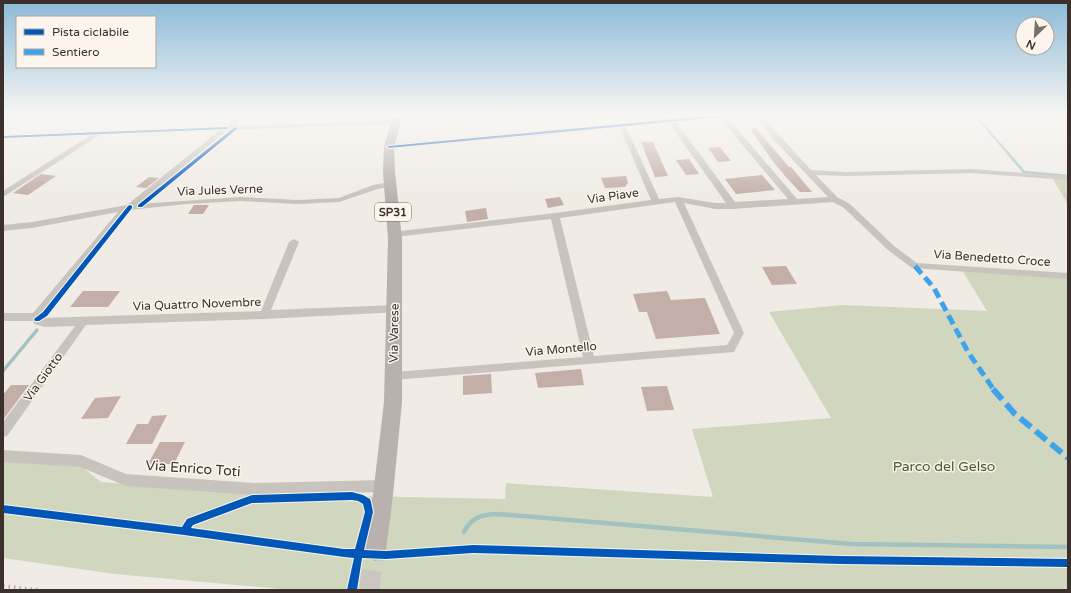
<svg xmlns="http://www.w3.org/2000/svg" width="1071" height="593" font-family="'Varela Round',sans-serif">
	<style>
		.green { fill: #d1d6bf }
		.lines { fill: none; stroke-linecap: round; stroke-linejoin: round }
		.stream-far2 { stroke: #a1c2c1; stroke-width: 2.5 }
		.stream-far1 { stroke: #a1c2c1; stroke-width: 3.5 }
		.stream { stroke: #a1c2c1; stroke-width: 4.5 }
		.building { fill: #c3afa7 }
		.primary-tunnel { stroke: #ccc6c0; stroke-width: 20; stroke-dasharray: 20 10; stroke-linecap: butt }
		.street { fill: #c9c3be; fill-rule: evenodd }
		.primary { fill: #b8b1ad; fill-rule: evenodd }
		.rail { stroke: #b1aca8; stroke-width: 4; stroke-dasharray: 1.5 4; stroke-linecap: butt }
		.quiet-far1 { stroke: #3fa3eb; stroke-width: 5; stroke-dasharray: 10 5; stroke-linecap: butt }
		.quiet { stroke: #3fa3eb; stroke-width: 6; stroke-dasharray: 14 6; stroke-linecap: butt }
		.cycleway-casing { stroke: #fbf5ee; stroke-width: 2 }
		.cycleway { fill: #0057b8; fill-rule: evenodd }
		.labels { text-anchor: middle; stroke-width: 3; stroke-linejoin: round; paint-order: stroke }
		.shield { fill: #fbf5ee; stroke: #756b66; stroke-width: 1 }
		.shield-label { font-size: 11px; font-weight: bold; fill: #3b302b }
		.street-label { font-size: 12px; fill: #3b302b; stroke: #fbf5ee }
		.near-park-label { font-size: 14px; fill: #4a5a2e; stroke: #fbf5ee }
		.near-street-label { font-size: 14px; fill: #3b302b; stroke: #fbf5ee }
	</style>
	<rect width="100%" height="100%" fill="#f0ebe5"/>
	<g class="green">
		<path d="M9 116H99L89 123 6 117Z"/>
		<path d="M1052 178 1068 180V204Z"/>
		<path d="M962 270 1068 277V590H293L115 574 3 558V460L82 467 101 482 250 494 505 499 506 483 713 497 692 429 831 418 769 312 842 305 987 311Z"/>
	</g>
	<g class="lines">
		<path class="stream-far2" d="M976 116 1024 172 1068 176"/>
		<path class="stream-far1" d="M3 371 37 330"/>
		<path class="stream" d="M464 532C471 517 483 514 499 514L851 544 1068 547"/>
	</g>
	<g class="building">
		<path d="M755 127 789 167H791L812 192H800L785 176 772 160 751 130Z"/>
		<path d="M641 142H653L668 176 655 177Z"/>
		<path d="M720 147 731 161 718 162 708 148Z"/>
		<path d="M689 159 699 174 686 175 676 160Z"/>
		<path d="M41 174 56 176 28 195 13 193Z"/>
		<path d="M762 175 775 190 736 194 725 179Z"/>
		<path d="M626 176 628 183 625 187 605 188 601 178Z"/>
		<path d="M149 177 159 178 146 188 136 187Z"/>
		<path d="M560 197 564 205 548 208 545 199Z"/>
		<path d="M194 205H209L203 214H188Z"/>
		<path d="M486 208 488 219 467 222 465 211Z"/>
		<path d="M786 266 797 284 772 285 762 267Z"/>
		<path d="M83 291H120L108 307H70Z"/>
		<path d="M667 291 671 300 705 298 720 334 656 339 647 312H639L633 294Z"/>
		<path d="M581 369 584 385 538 388 535 373Z"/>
		<path d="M491 374 492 393 463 395V376Z"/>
		<path d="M11 385H29L3 420V395Z"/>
		<path d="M667 386 674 410 647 411 641 387Z"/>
		<path d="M121 396 108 418 81 419 95 398Z"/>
		<path d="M167 415 152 444H126L137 424H148L152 416Z"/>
		<path d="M160 442H185L174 464H148Z"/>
	</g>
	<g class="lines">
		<path class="primary-tunnel" d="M369 590 375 550"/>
		<g class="street">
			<path d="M235 116H242L236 126 395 120 398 122 395 124 228 130 138 204 241 197 298 200 339 198 373 185 390 182 394 184 393 186 378 189 339 202 298 204 241 201 187 204 129 210 42 318 261 311 289 242 294 239 299 242 271 310 395 305 399 306 400 309 399 312 264 319 86 325 7 436 3 437V422L75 326 45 327 34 324 33 321H3V313H33L118 212 32 228 3 231V225L32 222 127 205 219 131 100 135 3 197V191L89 136 3 139V135L229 126Z"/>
			<path d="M699 116H726L797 199 828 197 773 139 757 116H764L779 135 811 170 846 172 971 169 1068 176V180L971 173 846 176 816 175 837 197 850 204 894 246 917 263 1068 273V279L912 268 888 250 844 208 833 202 733 209H715L684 203 744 333 734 352 394 380 390 379 388 376 390 373 394 372 583 357 551 219 395 237 392 236 391 234 392 232 555 213 651 200 620 128 389 149H386V145ZM720 118 788 199 735 202 676 122ZM669 123 726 203H715L678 197 659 199 626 127ZM675 202 734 333 727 345 594 356 560 218Z"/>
			<path d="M3 450 81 455 126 474 254 483 384 480 389 482 391 486 389 490 384 492 254 495 126 486 80 467 3 462Z"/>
		</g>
		<path class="primary" d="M393 116H403L394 147 395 172 402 239V402L393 495 386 550 383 558 375 561 367 558 364 550 373 495 384 402 388 239 383 172 384 147Z"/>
		<path class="rail" d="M3 586 38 590"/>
		<path class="quiet-far1" d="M915 266 934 288 968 352 994 390"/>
		<path class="quiet" d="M993 389 1014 413 1068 458"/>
		<defs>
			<g id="cycleway">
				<path d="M707 116H725L723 117 389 148 387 147 389 146Z"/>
				<path d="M227 127H228V129L3 138V136Z"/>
				<path d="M235 127 238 128 142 207H138V205Z"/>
				<path d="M130 205 132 206V208L47 316 39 321H35L34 319 43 312 128 206Z"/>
				<path d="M352 492 363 495 370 499 371 502 373 512 364 550 386 551 473 545 841 556 1068 559V567L841 564 473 553 386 559 362 558 357 590H347L354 558 344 557 184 535 3 513V505L182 527 187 519 252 495ZM352 500 358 501 363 504 365 512 355 549H344L191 528 193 525 252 503Z"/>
			</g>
		</defs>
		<use href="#cycleway" class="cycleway-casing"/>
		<use href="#cycleway" class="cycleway"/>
	</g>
	<linearGradient id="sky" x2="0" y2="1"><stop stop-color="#8bbad8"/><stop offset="0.58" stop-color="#f8f6f3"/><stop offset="1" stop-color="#f8f6f3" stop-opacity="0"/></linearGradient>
	<rect width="1071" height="199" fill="url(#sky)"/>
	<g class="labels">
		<rect class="shield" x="375" y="203" width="36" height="18" rx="3"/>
		<g class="shield-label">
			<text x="393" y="216">SP31</text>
		</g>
		<g class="street-label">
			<text transform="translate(220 190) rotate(-2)" y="4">Via Jules Verne</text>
			<text transform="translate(613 196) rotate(-8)" y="4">Via Piave</text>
			<text transform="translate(992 258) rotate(4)" y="4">Via Benedetto Croce</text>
			<text transform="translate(197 304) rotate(-2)" y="4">Via Quattro Novembre</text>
			<text transform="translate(394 333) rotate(-89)" y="4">Via Varese</text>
			<text transform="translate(561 349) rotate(-5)" y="4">Via Montello</text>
			<text transform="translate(43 377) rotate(-54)" y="4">Via Giotto</text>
		</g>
		<g class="near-park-label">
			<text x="944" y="471">Parco del Gelso</text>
		</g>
		<g class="near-street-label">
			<text transform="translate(193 468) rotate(4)" y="5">Via Enrico Toti</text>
		</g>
	</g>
	<rect width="1071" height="593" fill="none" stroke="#3b302b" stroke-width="8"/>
	<rect x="16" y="16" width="140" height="52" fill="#fbf5ee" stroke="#aea6a0"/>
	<rect x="24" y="29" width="20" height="6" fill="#0057b8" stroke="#aea6a0"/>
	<text x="52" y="36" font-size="12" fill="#3b302b">Pista ciclabile</text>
	<rect x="24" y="49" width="20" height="6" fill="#3fa3eb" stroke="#aea6a0"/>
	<text x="52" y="56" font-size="12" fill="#3b302b">Sentiero</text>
	<g transform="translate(1035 36) rotate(205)"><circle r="19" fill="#fbf5ee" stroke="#aea6a0"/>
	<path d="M0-3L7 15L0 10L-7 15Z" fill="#7a716c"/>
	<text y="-6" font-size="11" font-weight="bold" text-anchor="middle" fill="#3b302b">N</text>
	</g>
</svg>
